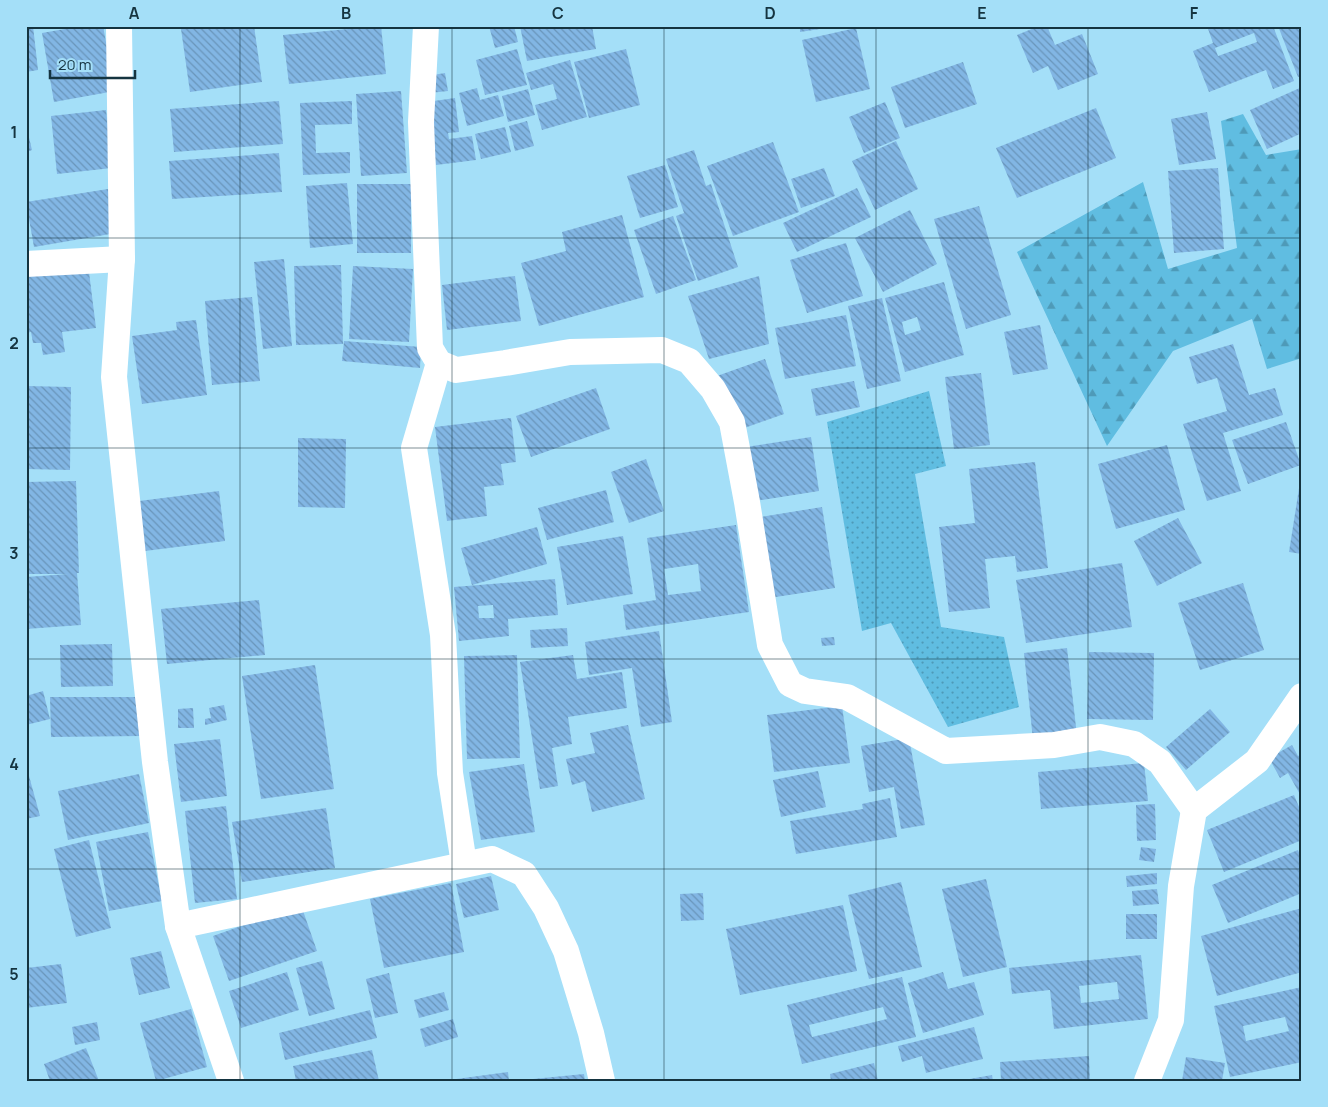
<svg xmlns="http://www.w3.org/2000/svg" width="1328" height="1107" font-family="Manrope,sans-serif">
	<style>
		.grass { fill: url(#grass-dots) }
		.forest { fill: url(#forest-firs) }
		.building { fill: url(#building-back-hatch); fill-rule: evenodd }
		.lines { fill: none; stroke-linecap: round; stroke-linejoin: round }
		.minor { stroke: #fff; stroke-width: 26 }
		.grid { fill: none; stroke: #153440; stroke-width: 1; stroke-opacity: 0.55 }
		.neatline { fill: none; stroke: #153440; stroke-width: 2 }
		.grid-label { font-size: 16px; text-anchor: middle; font-weight: bold; fill: #153440 }
	</style>
	<defs>
		<pattern id="grass-dots" width="8" height="8" patternUnits="userSpaceOnUse" patternTransform="scale(1.25)"><rect width="8" height="8" fill="#60bde1"/><path d="M2 2h.1M6 6h.1" fill="none" stroke="#4e9ab8" stroke-width="1.8" stroke-linecap="round"/></pattern>
		<pattern id="forest-firs" width="22" height="20" patternUnits="userSpaceOnUse" patternTransform="scale(1.25)"><rect width="22" height="20" fill="#60bde1"/><path d="M5 1l3.5 6h-7zM16 11l3.5 6h-7z" fill="#4e9ab8"/></pattern>
		<pattern id="building-back-hatch" width="6" height="6" patternUnits="userSpaceOnUse" patternTransform="scale(1.25)"><rect width="6" height="6" fill="#82b6e4"/><path d="M-1 5l2 2M0 0l6 6M5-1l2 2" fill="none" stroke="#6995ba"/></pattern>
	</defs>
	<rect width="100%" height="100%" fill="#a4dff8"/>
	<path class="grass" d="M929 391 946 466 915 474 941 627 1004 637 1019 707 948 727 891 623 862 631 827 422Z"/>
	<path class="forest" d="M1243 114 1266 155 1302 149V358L1267 369 1252 319 1173 351 1107 446 1017 252 1143 182 1168 269 1237 248 1221 121Z"/>
	<g class="building">
		<path d="M26 26H33L38 70 26 72Z"/>
		<path d="M82 26H103L115 91 54 102 42 33Z"/>
		<path d="M201 26H254L262 82 190 92 181 29Z"/>
		<path d="M381 26 386 74 289 84 283 35Z"/>
		<path d="M489 26H514L518 42 495 48Z"/>
		<path d="M520 26H592L596 49 527 61Z"/>
		<path d="M800 26H833V27L800 32Z"/>
		<path d="M1039 26H1047L1055 45 1082 34 1098 74 1058 90 1048 66 1033 73 1017 35Z"/>
		<path d="M1207 26H1230L1231 28 1235 26H1273L1294 81 1273 89 1266 70 1209 92 1193 51 1213 43ZM1254 33 1257 42 1218 56 1215 48Z"/>
		<path d="M1278 26H1302V76L1298 77Z"/>
		<path d="M856 28 870 89 816 102 802 40Z"/>
		<path d="M517 49 527 85 485 95 476 60Z"/>
		<path d="M626 49 640 105 589 118 574 62Z"/>
		<path d="M570 60 587 117 542 130 535 105 557 99 553 84 531 90 526 73Z"/>
		<path d="M963 62 977 104 905 128 891 87Z"/>
		<path d="M445 73 448 91 430 93 427 76Z"/>
		<path d="M1302 87V133L1267 149 1250 110Z"/>
		<path d="M477 88 480 100 498 95 504 116 467 126 459 93Z"/>
		<path d="M528 89 535 115 508 122 502 96Z"/>
		<path d="M401 91 407 173 361 176 356 94Z"/>
		<path d="M455 98 459 132 448 133 449 139 472 136 476 160 436 165 427 102Z"/>
		<path d="M279 101 283 144 174 152 170 109Z"/>
		<path d="M352 101V124L315 125 316 153 350 152V173L303 175 300 103Z"/>
		<path d="M885 102 900 138 864 153 849 117Z"/>
		<path d="M1096 108 1116 158 1017 198 996 148Z"/>
		<path d="M106 110 112 168 57 174 51 116Z"/>
		<path d="M1207 112 1216 159 1179 165 1171 119Z"/>
		<path d="M527 121 534 146 515 151 509 126Z"/>
		<path d="M26 125 32 150 26 152Z"/>
		<path d="M505 127 511 152 481 159 475 134Z"/>
		<path d="M896 141 918 189 875 210 852 161Z"/>
		<path d="M773 142 799 212 733 236 707 166Z"/>
		<path d="M694 150 706 186 711 184 738 267 698 281 676 216 684 213 666 159Z"/>
		<path d="M279 153 282 192 172 199 169 161Z"/>
		<path d="M665 165 678 207 640 218 627 176Z"/>
		<path d="M824 168 835 196 801 208 791 179Z"/>
		<path d="M1218 168 1224 249 1174 253 1168 171Z"/>
		<path d="M347 183 353 244 310 248 306 186Z"/>
		<rect x="357" y="184" width="54" height="69"/>
		<path d="M857 188 871 217 797 252 783 223Z"/>
		<path d="M108 189 116 233 34 247 26 202Z"/>
		<path d="M979 206 1011 315 966 329 934 219Z"/>
		<path d="M910 210 937 264 883 292 855 238Z"/>
		<path d="M622 215 644 297 539 326 521 263 566 251 562 232Z"/>
		<path d="M673 216 696 280 656 294 634 230Z"/>
		<path d="M846 243 863 296 807 313 790 260Z"/>
		<path d="M284 259 292 346 263 349 254 262Z"/>
		<path d="M88 264 96 328 62 332 65 352 43 355 41 343H33L31 332 26 333V273Z"/>
		<path d="M341 265 343 344 296 345 294 266Z"/>
		<path d="M353 266 413 269 409 342 349 339Z"/>
		<path d="M515 276 521 321 447 330 442 285Z"/>
		<path d="M759 276 769 344 709 359 688 296Z"/>
		<path d="M944 282 964 355 905 372 885 298ZM917 317 921 330 905 335 902 322Z"/>
		<path d="M252 297 260 381 212 385 205 301Z"/>
		<path d="M882 298 901 381 867 389 848 306Z"/>
		<path d="M846 315 856 366 785 379 775 328Z"/>
		<path d="M196 320 207 395 142 404 132 336 177 330 176 322Z"/>
		<path d="M1040 325 1048 369 1013 375 1004 332Z"/>
		<path d="M344 341 421 347 420 368 342 361Z"/>
		<path d="M1233 344 1249 395 1275 388 1283 415 1223 433 1241 491 1207 501 1183 424 1227 411 1217 378 1197 384 1189 357Z"/>
		<path d="M765 359 784 414 736 431 717 376Z"/>
		<path d="M981 373 990 445 954 449 945 377Z"/>
		<path d="M854 381 860 407 816 416 811 389Z"/>
		<path d="M26 386 71 387 70 470 26 469Z"/>
		<path d="M596 388 610 429 531 457 516 416Z"/>
		<path d="M511 418 516 462 501 464 504 485 484 487 487 516 447 521 435 427Z"/>
		<path d="M1286 422 1301 465 1248 484 1232 440Z"/>
		<path d="M811 437 819 491 755 501 746 447Z"/>
		<path d="M298 438 346 439 345 508 298 507Z"/>
		<path d="M1167 445 1185 510 1116 529 1098 464Z"/>
		<path d="M646 459 664 511 629 523 611 472Z"/>
		<path d="M1035 462 1048 568 1017 572 1015 556 985 559 990 608 949 612 939 527 975 523 969 469Z"/>
		<path d="M76 481 79 573H77L81 625 26 629V577L68 574H26V482Z"/>
		<path d="M1300 482H1302V554L1289 552Z"/>
		<path d="M606 490 614 522 547 540 538 508Z"/>
		<path d="M219 491 225 541 145 551 139 501Z"/>
		<path d="M822 507 835 588 769 598 755 518Z"/>
		<path d="M1178 518 1202 563 1157 586 1134 541Z"/>
		<path d="M736 525 749 612 626 630 623 605 656 600 647 538ZM698 564 701 591 668 595 664 569Z"/>
		<path d="M537 527 547 564 472 585 461 548Z"/>
		<path d="M623 536 633 594 567 605 557 547Z"/>
		<path d="M1122 563 1132 627 1026 643 1016 580Z"/>
		<path d="M555 579 558 615 508 619 509 636 459 641 454 587ZM493 605 494 618H479L478 606Z"/>
		<path d="M1243 583 1264 650 1200 670 1178 603Z"/>
		<path d="M259 600 265 655 167 664 161 609Z"/>
		<path d="M567 628 568 646 531 648 530 630Z"/>
		<path d="M659 631 672 722 641 727 632 668 589 675 585 642Z"/>
		<path d="M834 637 835 645 822 646 821 638Z"/>
		<path d="M112 644 113 686 61 687 60 645Z"/>
		<path d="M1067 648 1077 736 1033 740 1024 653Z"/>
		<path d="M1089 652 1154 653 1153 720 1087 719Z"/>
		<path d="M517 655 520 758 467 759 464 656Z"/>
		<path d="M573 655 577 679 622 672 627 708 568 717 572 744 552 748 558 786 540 789 520 662Z"/>
		<path d="M315 665 334 789 261 799 242 676Z"/>
		<path d="M43 691 50 719 26 725V696Z"/>
		<path d="M50 697H142V736L51 737Z"/>
		<path d="M224 705 227 720 205 725V719L211 718 209 708Z"/>
		<path d="M842 706 850 763 774 772 767 715Z"/>
		<path d="M193 708 194 728H178V709Z"/>
		<path d="M1210 709 1230 732 1186 770 1166 747Z"/>
		<path d="M628 725 645 799 592 812 585 781 572 785 566 759 595 753 590 733Z"/>
		<path d="M909 738 925 825 901 829 894 787 869 792 861 746Z"/>
		<path d="M220 739 227 796 181 802 174 744Z"/>
		<path d="M1292 745 1298 756 1302 754V798L1288 773 1280 778 1269 758Z"/>
		<path d="M1144 763 1148 801 1041 809 1038 772Z"/>
		<path d="M524 764 535 832 481 840 469 772Z"/>
		<path d="M26 765 40 816 26 819Z"/>
		<path d="M818 771 826 807 781 817 773 780Z"/>
		<path d="M139 774 149 823 68 840 58 791Z"/>
		<path d="M1294 795 1302 814V840L1224 872 1207 830Z"/>
		<path d="M890 798 897 837 796 854 790 821 863 809 862 804Z"/>
		<path d="M1155 804 1156 840 1137 841 1136 805Z"/>
		<path d="M226 806 237 899 195 903 185 811Z"/>
		<path d="M326 808 335 868 242 882 232 822Z"/>
		<path d="M148 832 162 901 109 911 96 842Z"/>
		<path d="M89 840 111 928 76 937 54 849Z"/>
		<path d="M1141 847 1156 849 1154 862 1139 860Z"/>
		<path d="M1298 850 1302 860V893L1228 923 1212 885Z"/>
		<path d="M1157 873V884L1127 887 1126 876Z"/>
		<path d="M491 876 499 910 464 918 456 884Z"/>
		<path d="M986 879 1007 967 963 977 942 889Z"/>
		<path d="M901 882 922 967 869 979 848 895Z"/>
		<path d="M451 883 464 952 384 968 370 899Z"/>
		<path d="M1157 889 1159 904 1133 906 1132 891Z"/>
		<path d="M703 893 704 920 681 921 680 894Z"/>
		<path d="M301 905 317 951 229 981 213 936Z"/>
		<path d="M843 905 857 971 740 995 726 929Z"/>
		<path d="M1302 908V972L1217 996 1201 936Z"/>
		<rect x="1126" y="914" width="31" height="25"/>
		<path d="M161 951 170 988 139 995 130 958Z"/>
		<path d="M1141 955 1148 1019 1054 1029 1050 990 1012 994 1009 968ZM1117 982 1119 999 1081 1003 1079 986Z"/>
		<path d="M322 961 335 1009 309 1016 296 968Z"/>
		<path d="M61 964 67 1003 26 1008V968Z"/>
		<path d="M287 972 299 1010 241 1028 229 991Z"/>
		<path d="M943 972 948 989 974 982 984 1015 923 1033 908 983Z"/>
		<path d="M389 973 398 1013 375 1018 366 979Z"/>
		<path d="M902 977 916 1037 802 1064 787 1005ZM883 1007 887 1019 812 1037 809 1025Z"/>
		<path d="M1302 987V1062L1230 1077 1214 1006ZM1285 1017 1289 1031 1246 1041 1243 1026Z"/>
		<path d="M444 992 449 1010 419 1018 414 1000Z"/>
		<path d="M191 1009 207 1067 156 1081 140 1023Z"/>
		<path d="M370 1010 377 1038 285 1060 279 1033Z"/>
		<path d="M453 1019 458 1037 425 1047 420 1029Z"/>
		<path d="M97 1022 100 1040 75 1045 72 1027Z"/>
		<path d="M974 1027 983 1059 926 1073 922 1056 902 1062 898 1046Z"/>
		<path d="M86 1048 99 1081H50L44 1064Z"/>
		<path d="M372 1050 379 1081H296L293 1066Z"/>
		<path d="M1089 1056 1090 1081H1001L1000 1062Z"/>
		<path d="M1186 1057 1225 1063 1222 1081H1182Z"/>
		<path d="M874 1063 878 1081H831L830 1074Z"/>
		<path d="M508 1072 509 1081H449V1080Z"/>
		<path d="M584 1074 585 1081H533V1079Z"/>
		<path d="M992 1075 993 1081H964V1080Z"/>
	</g>
	<g class="lines">
		<g class="minor">
			<path d="M119 26 122 259 114 377 155 762 178 926 231 1081"/>
			<path d="M426 26 421 122 430 348 439 363 456 370 505 363 570 352 662 350 689 361 713 389 732 422 747 502 770 645 790 684 805 691 847 697 946 751 1054 745 1100 737 1134 744 1160 762 1194 810"/>
			<path d="M26 264 122 259"/>
			<path d="M439 363 414 448 443 635 450 773 464 864"/>
			<path d="M178 926 492 859 524 874 546 908 566 951 591 1033 602 1081"/>
			<path d="M1147 1081 1171 1020 1181 886 1194 810 1257 761 1302 696"/>
		</g>
	</g>
	<path class="grid" d="M240 26V1081M452 26V1081M664 26V1081M876 26V1081M1088 26V1081M26 238H1302M26 448H1302M26 659H1302M26 869H1302"/>
	<rect width="1328" height="1107" fill="none" stroke="#a4dff8" stroke-width="55"/>
	<path d="M50 70v8h85v-8" fill="none" stroke="#153440" stroke-width="2.5"/>
	<text x="58" y="70" font-size="15" fill="#153440" stroke="#a4dff8" stroke-width="4" paint-order="stroke">20 m</text>
	<rect x="28" y="28" width="1272" height="1052" class="neatline"/>
	<g class="grid-label">
		<text x="134" y="19">A</text>
		<text x="346" y="19">B</text>
		<text x="558" y="19">C</text>
		<text x="770" y="19">D</text>
		<text x="982" y="19">E</text>
		<text x="1194" y="19">F</text>
		<text x="14" y="138">1</text>
		<text x="14" y="349">2</text>
		<text x="14" y="559">3</text>
		<text x="14" y="770">4</text>
		<text x="14" y="980">5</text>
	</g>
</svg>
